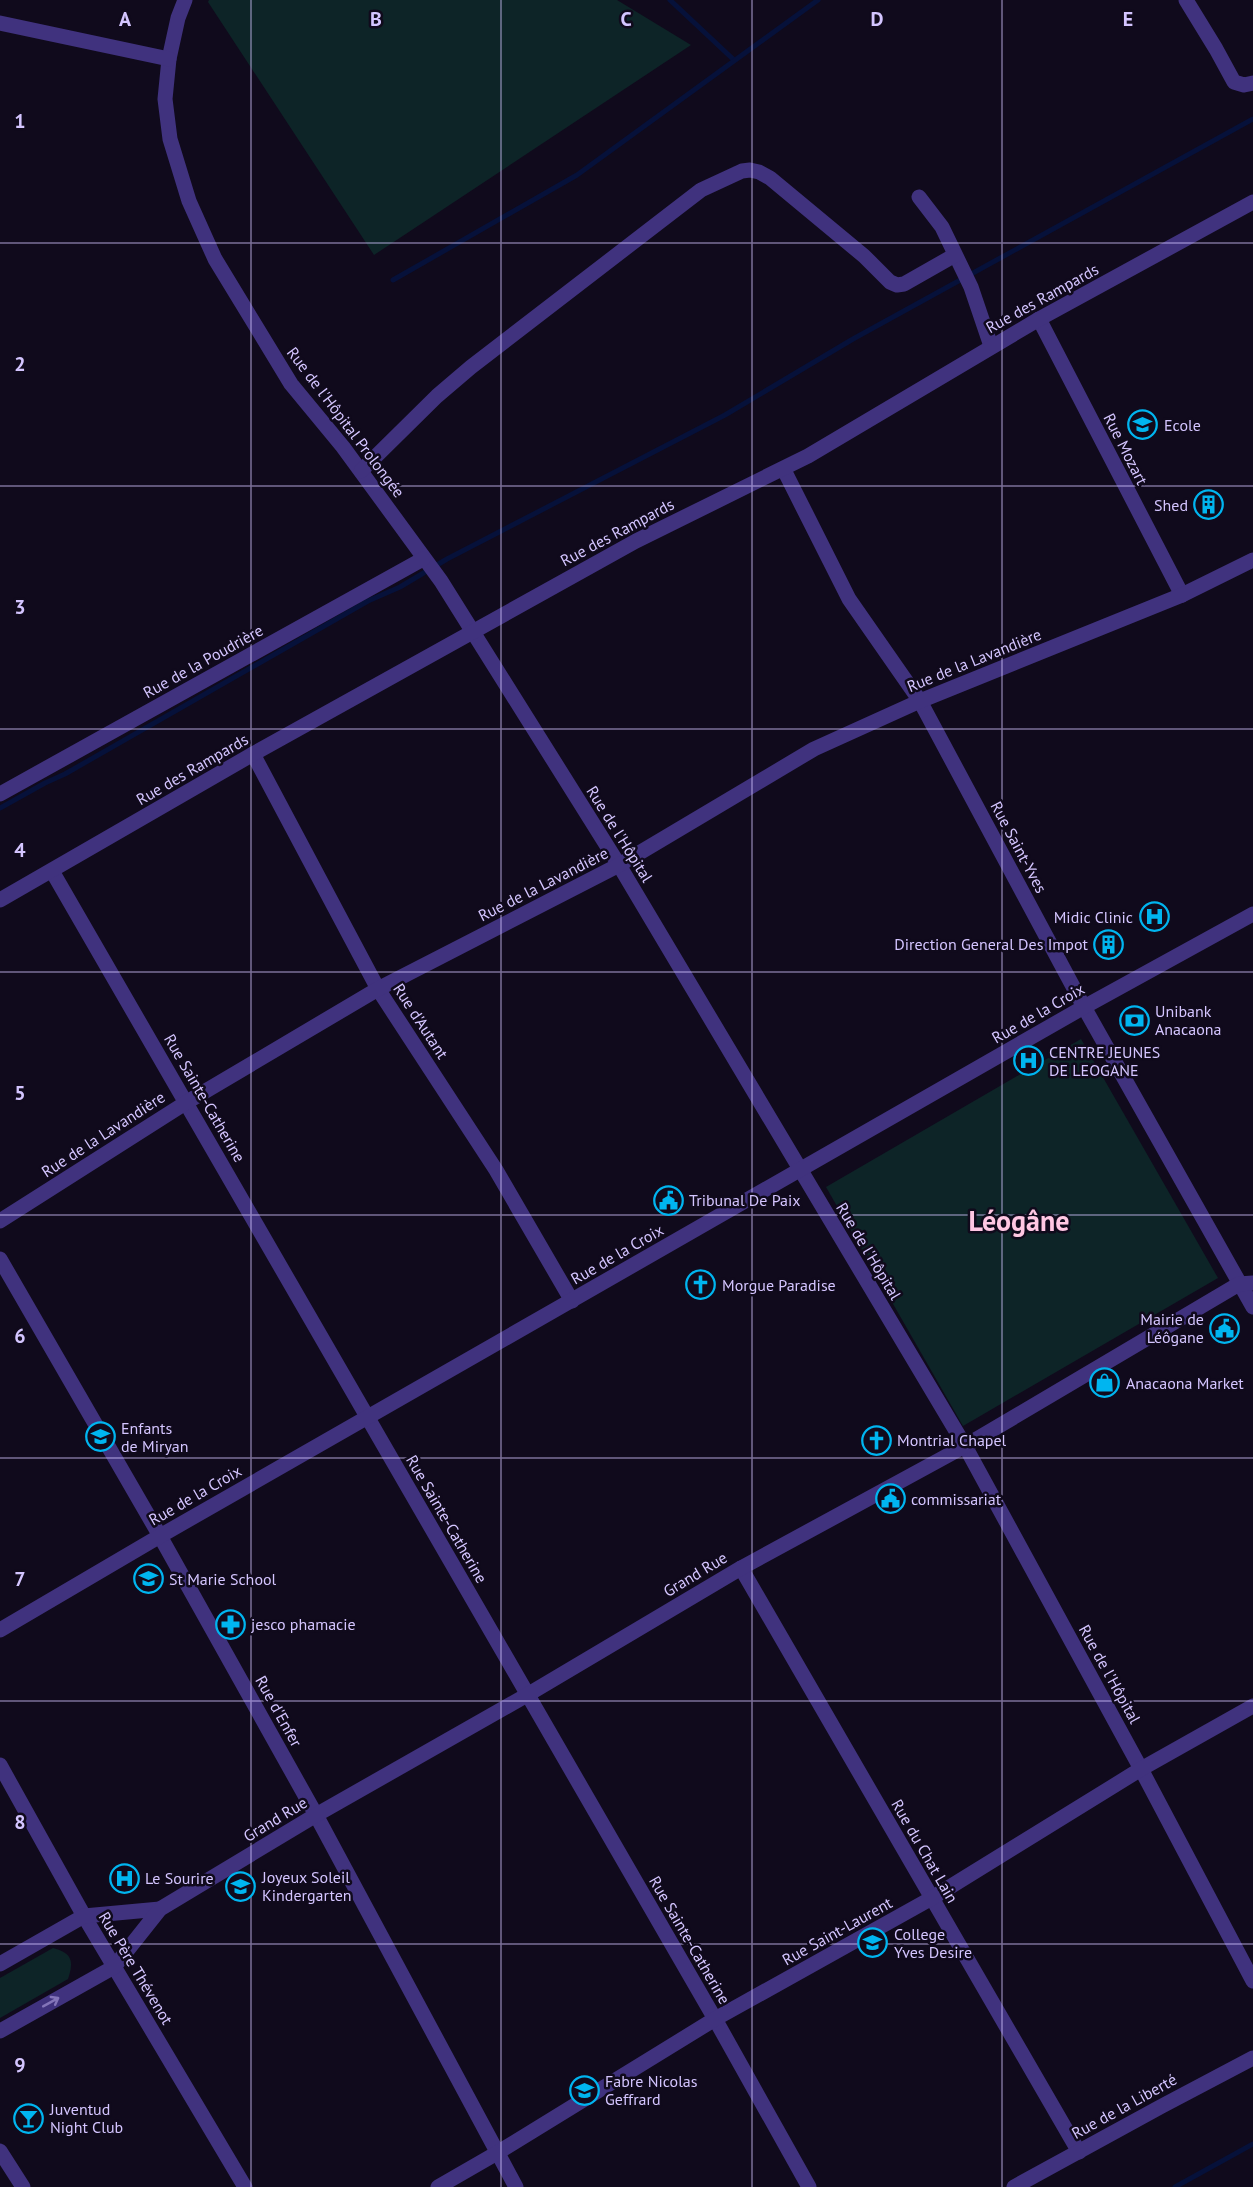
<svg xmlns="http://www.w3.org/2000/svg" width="1253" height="2187" font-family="'PT Sans',sans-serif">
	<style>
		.green { fill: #0d2427 }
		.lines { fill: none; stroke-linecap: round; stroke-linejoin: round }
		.stream { stroke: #06113a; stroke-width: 5 }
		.minor { stroke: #40327e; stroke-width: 15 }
		.tertiary { stroke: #40327e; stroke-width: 15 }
		.oneway { stroke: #8374b8 }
		.grid { fill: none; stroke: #d4c5ff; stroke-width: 1.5; stroke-opacity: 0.55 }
		.labels { text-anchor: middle; stroke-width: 5; stroke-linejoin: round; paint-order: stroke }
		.street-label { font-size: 16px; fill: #d4c5ff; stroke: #100a1c }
		.poi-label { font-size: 16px; fill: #d4c5ff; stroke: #100a1c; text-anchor: start }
		.town-label { font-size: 28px; font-weight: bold; fill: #ffc7e3; stroke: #100a1c }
		.grid-label { font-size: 20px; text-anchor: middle; font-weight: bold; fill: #d4c5ff; stroke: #100a1c; stroke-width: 5; stroke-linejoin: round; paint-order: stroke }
	</style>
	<rect width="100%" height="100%" fill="#100a1c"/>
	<g class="green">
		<path d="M209 0H617L691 45 374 255 208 2Z"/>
		<path d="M1081 1039 1218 1278 963 1426 826 1187Z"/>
		<path d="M53 1948C72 1953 74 1961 68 1979L0 2018V1978Z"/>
	</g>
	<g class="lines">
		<g class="stream">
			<path d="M670 0 734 60"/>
			<path d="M393 280 577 175 818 0"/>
			<path d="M0 808 45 783 65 774 368 601 400 587 447 559 725 415 853 339 1253 119"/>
			<path d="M1175 2187 1253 2144"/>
		</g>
		<g class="minor">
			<path d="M185 0 178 18 169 59 165 99 170 139 189 201 215 259 291 384 343 447 441 581 619 865 965 1446 1141 1769 1253 1981"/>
			<path d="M1186 0 1216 49 1234 82 1244 85 1253 83"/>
			<path d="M0 23 169 59"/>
			<path d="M919 197 942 227 971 287 991 346"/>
			<path d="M1039 319 1182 595"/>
			<path d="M784 470 849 599 920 701 1084 1007 1253 1307"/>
			<path d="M361 471 437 396 471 367 701 190 742 171 750 170 759 172 770 178 864 256 890 282 897 285 904 284 955 255"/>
			<path d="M253 754 378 989 496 1170 572 1301"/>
			<path d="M0 794 423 559"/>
			<path d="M52 871 715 2019 809 2187"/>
			<path d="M0 900 253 754 636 541 808 456 1039 319 1253 202"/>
			<path d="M0 1221 187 1102 378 989 619 865 814 749 920 701 1182 595 1253 560"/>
			<path d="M0 1259 160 1536 316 1815 516 2187"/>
			<path d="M741 1568 1079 2152"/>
			<path d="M0 1765 84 1916 245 2187"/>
			<path d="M0 2151 23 2187"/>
			<path d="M438 2187 497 2153 715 2019 932 1898 1141 1769 1253 1706"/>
			<path d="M1014 2187 1162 2106 1253 2058"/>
		</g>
		<g class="tertiary">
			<path d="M0 1630 160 1536 1084 1007 1253 914"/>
			<path d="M0 1964 84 1916 160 1909"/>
			<path d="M0 2031 114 1967 160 1909 316 1815 527 1695 741 1568 965 1446 1239 1284 1253 1283"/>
		</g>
	</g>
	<defs><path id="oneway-shaft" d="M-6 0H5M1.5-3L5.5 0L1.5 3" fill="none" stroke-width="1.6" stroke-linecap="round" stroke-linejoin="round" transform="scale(1.5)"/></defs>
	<use class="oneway" href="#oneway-shaft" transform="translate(51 2002) rotate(-29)"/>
	<path class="grid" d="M251 0V2187M501 0V2187M752 0V2187M1002 0V2187M0 243H1253M0 486H1253M0 729H1253M0 972H1253M0 1215H1253M0 1458H1253M0 1701H1253M0 1944H1253"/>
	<defs>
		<symbol id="school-ring" viewBox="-11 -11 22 22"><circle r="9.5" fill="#100a1c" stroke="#00b5f0" stroke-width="1.5"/><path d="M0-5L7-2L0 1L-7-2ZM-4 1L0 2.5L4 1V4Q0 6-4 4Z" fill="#00b5f0"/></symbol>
		<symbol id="building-ring" viewBox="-11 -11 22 22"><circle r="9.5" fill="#100a1c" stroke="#00b5f0" stroke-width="1.5"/><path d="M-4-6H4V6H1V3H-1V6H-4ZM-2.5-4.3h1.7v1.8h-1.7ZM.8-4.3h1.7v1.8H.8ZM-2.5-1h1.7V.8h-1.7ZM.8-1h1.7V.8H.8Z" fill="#00b5f0"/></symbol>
		<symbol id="hospital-ring" viewBox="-11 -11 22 22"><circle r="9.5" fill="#100a1c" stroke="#00b5f0" stroke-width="1.5"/><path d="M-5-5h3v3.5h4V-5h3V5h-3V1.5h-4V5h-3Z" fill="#00b5f0"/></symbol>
		<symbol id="bank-ring" viewBox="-11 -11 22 22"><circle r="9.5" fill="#100a1c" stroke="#00b5f0" stroke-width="1.5"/><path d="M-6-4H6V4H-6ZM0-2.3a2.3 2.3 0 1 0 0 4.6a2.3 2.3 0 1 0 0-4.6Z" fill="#00b5f0"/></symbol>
		<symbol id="civic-ring" viewBox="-11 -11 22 22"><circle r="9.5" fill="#100a1c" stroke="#00b5f0" stroke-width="1.5"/><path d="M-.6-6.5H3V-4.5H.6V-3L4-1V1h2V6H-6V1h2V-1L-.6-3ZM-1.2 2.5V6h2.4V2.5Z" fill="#00b5f0"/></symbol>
		<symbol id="church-ring" viewBox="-11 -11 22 22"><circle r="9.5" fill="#100a1c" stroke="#00b5f0" stroke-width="1.5"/><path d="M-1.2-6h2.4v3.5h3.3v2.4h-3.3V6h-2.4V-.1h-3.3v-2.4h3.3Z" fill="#00b5f0"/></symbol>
		<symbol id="shop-ring" viewBox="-11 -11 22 22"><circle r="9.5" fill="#100a1c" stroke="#00b5f0" stroke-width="1.5"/><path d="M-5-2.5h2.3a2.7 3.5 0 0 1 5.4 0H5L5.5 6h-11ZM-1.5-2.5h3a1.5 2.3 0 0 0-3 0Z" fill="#00b5f0"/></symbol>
		<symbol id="pharmacy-ring" viewBox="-11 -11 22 22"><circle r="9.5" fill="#100a1c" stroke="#00b5f0" stroke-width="1.5"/><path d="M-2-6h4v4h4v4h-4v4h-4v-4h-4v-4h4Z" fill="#00b5f0"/></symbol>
		<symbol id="bar-ring" viewBox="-11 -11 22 22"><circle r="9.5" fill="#100a1c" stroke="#00b5f0" stroke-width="1.5"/><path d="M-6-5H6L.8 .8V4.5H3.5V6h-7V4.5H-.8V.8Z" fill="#00b5f0"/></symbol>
	</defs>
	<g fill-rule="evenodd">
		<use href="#school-ring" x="1126" y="408" width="33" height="33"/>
		<use href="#building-ring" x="1192" y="488" width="33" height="33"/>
		<use href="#hospital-ring" x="1138" y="900" width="33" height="33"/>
		<use href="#building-ring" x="1092" y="928" width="33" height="33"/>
		<use href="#bank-ring" x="1118" y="1004" width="33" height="33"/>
		<use href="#hospital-ring" x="1012" y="1044" width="33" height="33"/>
		<use href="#civic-ring" x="652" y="1184" width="33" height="33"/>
		<use href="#church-ring" x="684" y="1268" width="33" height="33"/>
		<use href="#civic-ring" x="1208" y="1312" width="33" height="33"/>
		<use href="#shop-ring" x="1088" y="1366" width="33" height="33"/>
		<use href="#school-ring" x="84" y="1420" width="33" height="33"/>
		<use href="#church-ring" x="860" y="1424" width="33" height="33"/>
		<use href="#civic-ring" x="874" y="1482" width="33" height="33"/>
		<use href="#school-ring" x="132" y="1562" width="33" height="33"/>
		<use href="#pharmacy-ring" x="214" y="1608" width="33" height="33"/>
		<use href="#hospital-ring" x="108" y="1862" width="33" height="33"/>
		<use href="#school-ring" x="224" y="1870" width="33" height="33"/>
		<use href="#school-ring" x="856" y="1926" width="33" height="33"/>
		<use href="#school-ring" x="568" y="2074" width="33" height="33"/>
		<use href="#bar-ring" x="12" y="2102" width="33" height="33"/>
	</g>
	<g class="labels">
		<g class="street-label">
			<text transform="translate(1042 298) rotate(-29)" y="6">Rue des Rampards</text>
			<text transform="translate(346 422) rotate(53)" y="6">Rue de l'Hôpital Prolongée</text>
			<text transform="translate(1126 449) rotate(63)" y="6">Rue Mozart</text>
			<text transform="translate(617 532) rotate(-28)" y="6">Rue des Rampards</text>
			<text transform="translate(974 660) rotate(-22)" y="6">Rue de la Lavandière</text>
			<text transform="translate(203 661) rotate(-29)" y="6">Rue de la Poudrière</text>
			<text transform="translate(192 769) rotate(-30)" y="6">Rue des Rampards</text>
			<text transform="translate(620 834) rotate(58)" y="6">Rue de l'Hôpital</text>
			<text transform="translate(1019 847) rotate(62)" y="6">Rue Saint-Yves</text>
			<text transform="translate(543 884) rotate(-27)" y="6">Rue de la Lavandière</text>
			<text transform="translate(1038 1013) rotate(-30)" y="6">Rue de la Croix</text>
			<text transform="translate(421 1021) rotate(57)" y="6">Rue d'Autant</text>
			<text transform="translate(205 1098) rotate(60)" y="6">Rue Sainte-Catherine</text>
			<text transform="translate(103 1134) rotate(-33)" y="6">Rue de la Lavandière</text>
			<text transform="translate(869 1251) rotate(59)" y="6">Rue de l'Hôpital</text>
			<text transform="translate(617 1254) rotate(-30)" y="6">Rue de la Croix</text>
			<text transform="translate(195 1495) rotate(-30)" y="6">Rue de la Croix</text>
			<text transform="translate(447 1519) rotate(60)" y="6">Rue Sainte-Catherine</text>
			<text transform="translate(695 1574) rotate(-31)" y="6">Grand Rue</text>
			<text transform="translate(1110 1674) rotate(61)" y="6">Rue de l'Hôpital</text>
			<text transform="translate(279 1711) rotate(61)" y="6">Rue d'Enfer</text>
			<text transform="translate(275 1819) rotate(-31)" y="6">Grand Rue</text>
			<text transform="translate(925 1851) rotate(60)" y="6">Rue du Chat Lain</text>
			<text transform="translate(837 1931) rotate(-29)" y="6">Rue Saint-Laurent</text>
			<text transform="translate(690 1940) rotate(60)" y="6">Rue Sainte-Catherine</text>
			<text transform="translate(136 1968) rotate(59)" y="6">Rue Père Thévenot</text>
			<text transform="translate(1124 2106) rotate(-29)" y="6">Rue de la Liberté</text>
		</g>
		<g class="poi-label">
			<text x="1164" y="431">Ecole</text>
			<text x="1188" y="511" text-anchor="end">Shed</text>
			<text x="1133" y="923" text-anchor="end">Midic Clinic</text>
			<text x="1088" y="950" text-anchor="end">Direction General Des Impot</text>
			<text x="1155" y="1017">Unibank<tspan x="1155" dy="18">Anacaona</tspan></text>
			<text x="1049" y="1058">CENTRE JEUNES<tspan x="1049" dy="18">DE LEOGANE</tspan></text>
			<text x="689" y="1206">Tribunal De Paix</text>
			<text x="722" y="1291">Morgue Paradise</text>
			<text x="1204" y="1325" text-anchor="end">Mairie de<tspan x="1204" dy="18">Léôgane</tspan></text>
			<text x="1126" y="1389">Anacaona Market</text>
			<text x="121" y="1434">Enfants<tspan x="121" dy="18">de Miryan</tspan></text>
			<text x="897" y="1446">Montrial Chapel</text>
			<text x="911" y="1505">commissariat</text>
			<text x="169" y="1585">St Marie School</text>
			<text x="251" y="1630">jesco phamacie</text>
			<text x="262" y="1883">Joyeux Soleil<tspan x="262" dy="18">Kindergarten</tspan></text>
			<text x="145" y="1884">Le Sourire</text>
			<text x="894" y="1940">College<tspan x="894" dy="18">Yves Desire</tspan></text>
			<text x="605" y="2087">Fabre Nicolas<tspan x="605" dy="18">Geffrard</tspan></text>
			<text x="50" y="2115">Juventud<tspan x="50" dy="18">Night Club</tspan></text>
		</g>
		<g class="town-label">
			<text x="1019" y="1231">Léogâne</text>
		</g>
	</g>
	<g class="grid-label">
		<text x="125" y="26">A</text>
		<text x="376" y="26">B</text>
		<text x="626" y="26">C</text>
		<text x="877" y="26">D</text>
		<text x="1128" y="26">E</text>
		<text x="20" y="128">1</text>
		<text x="20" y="371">2</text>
		<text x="20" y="614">3</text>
		<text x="20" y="857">4</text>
		<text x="20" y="1100">5</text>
		<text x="20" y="1343">6</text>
		<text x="20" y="1586">7</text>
		<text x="20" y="1829">8</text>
		<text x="20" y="2072">9</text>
	</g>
</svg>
